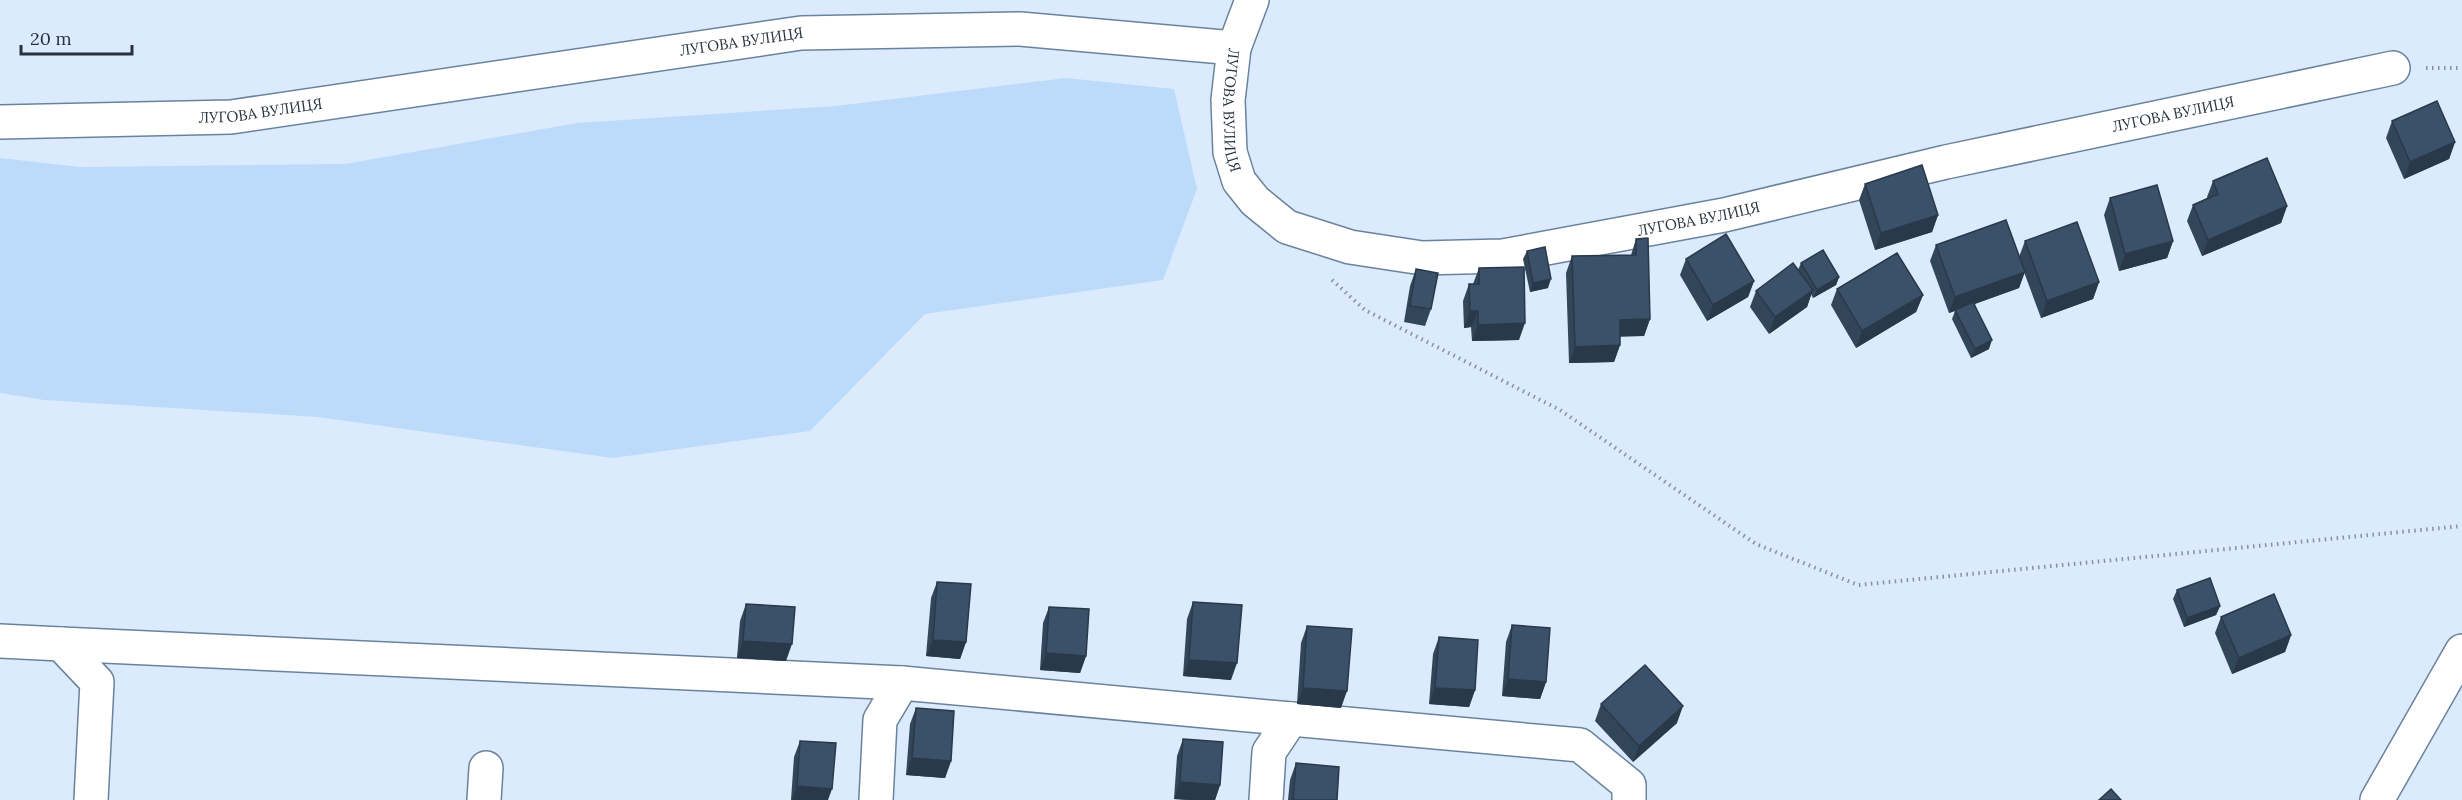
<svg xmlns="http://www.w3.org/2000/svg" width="2462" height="800" font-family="Lora,serif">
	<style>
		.green { fill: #bcdbfb }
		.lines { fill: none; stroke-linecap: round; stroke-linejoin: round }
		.minor-casing { stroke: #6a839d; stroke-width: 36 }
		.path { stroke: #84919f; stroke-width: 4; stroke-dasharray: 1.5 4.5; stroke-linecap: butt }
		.minor { stroke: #fff; stroke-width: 33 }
		.wall { fill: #32465a }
		.shaded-wall { fill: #29394a }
		.building { fill: #3a5169; stroke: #29394a; stroke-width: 1.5 }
		.labels { text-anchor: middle; stroke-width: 6; stroke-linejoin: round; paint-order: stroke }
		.street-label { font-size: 15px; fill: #28323d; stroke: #dbebfd }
	</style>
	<rect width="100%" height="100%" fill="#dbebfd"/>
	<path class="green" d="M1066 78 1174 89 1197 189 1163 280 925 314 810 431 613 458 318 417 44 400 0 393V158L80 167 345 164 577 123 836 106Z"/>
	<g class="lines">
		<defs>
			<g id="minor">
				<path id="s1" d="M1252 0 1234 48 1228 100 1230 152 1239 181 1255 201 1287 227 1350 247 1422 258 1503 256 1724 215 1946 162 2393 68"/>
				<path id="s2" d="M0 122 231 117 801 33 1020 29 1234 48"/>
				<path d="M0 641 61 644 97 682 91 800"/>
				<path d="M61 644 902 683"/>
				<path d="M484 800 486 768"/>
				<path d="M876 800 880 720 902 683 1291 719"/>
				<path d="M1266 800 1269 752 1291 719 1580 745 1629 785V800"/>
				<path d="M2377 800 2462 651"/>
			</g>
		</defs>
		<use href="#minor" class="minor-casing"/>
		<g class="path">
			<path d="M2426 68H2462"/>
			<path d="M1332 280 1365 310 1560 410 1756 544 1858 585 2462 526"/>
		</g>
		<use href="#minor" class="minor"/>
	</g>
	<g class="wall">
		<path d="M2392 121 2455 142 2449 159 2404 179 2386 138Z"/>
		<path d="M2213 181 2287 206 2281 223 2202 256 2187 221 2193 205 2207 198V197Z"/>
		<path d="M1865 184 1938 215 1932 232 1875 250 1859 200Z"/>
		<path d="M2110 198 2173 241 2167 258 2119 271 2104 215Z"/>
		<path d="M1636 239 1650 319 1644 336H1620V345L1614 362 1569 363 1566 273 1572 256 1631 255Z"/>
		<path d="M2025 241 2099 282 2093 299 2041 318 2024 272 2019 288 1975 304 1989 349 1971 358 1952 319 1955 311 1949 313 1930 261 1936 245 2019 257Z"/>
		<path d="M1527 251 1548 288 1530 292 1523 259Z"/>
		<path d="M1686 259 1754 281 1748 297 1707 321 1680 275Z"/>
		<path d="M1801 263 1839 277 1836 285 1813 298 1811 294 1807 307 1769 334 1750 307 1756 291 1798 270Z"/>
		<path d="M1479 268 1519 340 1472 341 1471 327 1464 328 1463 301 1469 284H1473Z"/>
		<path d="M1416 269 1431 309 1425 326 1404 322 1410 286Z"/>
		<path d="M1837 289 1923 295 1916 312 1856 348 1831 305Z"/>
		<path d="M937 582 966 642 960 659 926 656 931 598Z"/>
		<path d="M2177 590 2220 606 2216 615 2184 627 2173 599Z"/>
		<path d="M1193 602 1231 680 1183 676 1187 619Z"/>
		<path d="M746 604 786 661 737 658 740 621Z"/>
		<path d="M1049 607 1086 656 1080 673 1040 670 1043 623Z"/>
		<path d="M2221 617 2291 635 2285 652 2232 674 2215 633Z"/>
		<path d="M1512 625 1546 682 1540 699 1502 696 1506 642Z"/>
		<path d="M1307 626 1341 708 1297 704 1301 643Z"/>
		<path d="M1439 637 1475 690 1469 707 1429 704 1433 654Z"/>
		<path d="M1601 704 1677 723 1633 762 1595 721Z"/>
		<path d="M916 708 951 761 945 778 906 775 910 724Z"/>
		<path d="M1183 739 1220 785 1215 800H1190L1174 799 1177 756Z"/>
		<path d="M800 741 828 800H791L794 757Z"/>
		<path d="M1296 763 1337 800H1288L1290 780Z"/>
	</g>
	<g class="shaded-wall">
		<path d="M2455 142 2449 159 2404 179 2410 162Z"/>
		<path d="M2287 206 2281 223 2202 256 2208 240Z"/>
		<path d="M1938 215 1932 232 1875 250 1881 233Z"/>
		<path d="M2173 241 2167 258 2119 271 2125 254Z"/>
		<path d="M2025 272 2019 288 1949 313 1955 297Z"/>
		<path d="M1839 277 1836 285 1813 298 1817 290Z"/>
		<path d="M1551 279 1548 288 1530 292 1533 283Z"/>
		<path d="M1754 281 1748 297 1707 321 1713 305Z"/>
		<path d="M2099 282 2093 299 2041 318 2047 301Z"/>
		<path d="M1813 290 1807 307 1769 334 1775 317Z"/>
		<path d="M1923 295 1916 312 1856 348 1862 331Z"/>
		<path d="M1470 311H1478L1471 327 1464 328Z"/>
		<path d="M1650 319 1644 336 1614 337 1620 320Z"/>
		<path d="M1525 323 1519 340 1472 341 1478 325Z"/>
		<path d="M1992 340 1989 349 1971 358 1975 349Z"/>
		<path d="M1620 345 1614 362 1569 363 1575 347Z"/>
		<path d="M2220 606 2216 615 2184 627 2187 618Z"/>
		<path d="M2291 635 2285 652 2232 674 2239 658Z"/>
		<path d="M933 640 966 642 960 659 926 656Z"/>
		<path d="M743 641 792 644 786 661 737 658Z"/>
		<path d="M1046 653 1086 656 1080 673 1040 670Z"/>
		<path d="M1189 660 1237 663 1231 680 1183 676Z"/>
		<path d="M1508 679 1546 682 1540 699 1502 696Z"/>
		<path d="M1303 688 1347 691 1341 708 1297 704Z"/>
		<path d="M1435 688 1475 690 1469 707 1429 704Z"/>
		<path d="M1683 706 1677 723 1633 762 1639 746Z"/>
		<path d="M912 758 951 761 945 778 906 775Z"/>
		<path d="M1180 782 1220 785 1215 800H1190L1174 799Z"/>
		<path d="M797 786 832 789 828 800H792Z"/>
	</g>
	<g class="building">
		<path d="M2437 101 2455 142 2410 162 2392 121Z"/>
		<path d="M2267 158 2287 206 2208 240 2193 205 2218 194 2213 181Z"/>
		<path d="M1922 165 1938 215 1881 233 1865 184Z"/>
		<path d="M2157 185 2173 241 2125 254 2110 198Z"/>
		<path d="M2006 220 2025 272 1955 297 1936 245Z"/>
		<path d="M2077 222 2099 282 2047 301 2025 241Z"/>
		<path d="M1726 234 1754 281 1713 305 1686 259Z"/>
		<path d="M1648 238 1650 319 1620 320V345L1575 347 1572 256 1636 255V239Z"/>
		<path d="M1545 247 1551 279 1533 283 1527 251Z"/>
		<path d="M1823 250 1839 277 1817 290 1801 263Z"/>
		<path d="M1897 253 1923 295 1862 331 1837 289Z"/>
		<path d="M1793 263 1813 290 1775 317 1756 291Z"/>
		<path d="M1524 267 1525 323 1478 325V311H1470L1469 284H1479V268Z"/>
		<path d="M1416 269 1438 273 1431 309 1410 306Z"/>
		<path d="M1973 302 1992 340 1975 349 1955 310Z"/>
		<path d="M2210 578 2220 606 2187 618 2177 590Z"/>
		<path d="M937 582 971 584 966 642 933 640Z"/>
		<path d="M2274 594 2291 635 2239 658 2221 617Z"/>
		<path d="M1193 602 1242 605 1237 663 1189 660Z"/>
		<path d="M746 604 795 607 792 644 743 641Z"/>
		<path d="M1049 607 1089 609 1086 656 1046 653Z"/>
		<path d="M1512 625 1550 628 1546 682 1508 679Z"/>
		<path d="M1307 626 1352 629 1347 691 1303 688Z"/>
		<path d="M1439 637 1478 640 1475 690 1435 688Z"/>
		<path d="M1645 665 1683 706 1639 746 1601 704Z"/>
		<path d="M916 708 954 711 951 761 912 758Z"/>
		<path d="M1183 739 1223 742 1220 785 1180 782Z"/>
		<path d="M800 741 836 743 832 789 797 786Z"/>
		<path d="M1296 763 1339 767 1337 800H1293Z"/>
		<path d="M2111 789 2121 800H2099Z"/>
	</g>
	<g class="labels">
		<g class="street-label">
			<text dy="5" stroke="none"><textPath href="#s2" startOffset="747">ЛУГОВА ВУЛИЦЯ</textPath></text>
			<text dy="5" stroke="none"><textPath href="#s2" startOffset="261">ЛУГОВА ВУЛИЦЯ</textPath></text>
			<text dy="5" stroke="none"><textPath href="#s1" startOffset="114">ЛУГОВА ВУЛИЦЯ</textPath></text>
			<text dy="5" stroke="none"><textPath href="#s1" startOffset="1158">ЛУГОВА ВУЛИЦЯ</textPath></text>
			<text dy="5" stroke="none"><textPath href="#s1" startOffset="672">ЛУГОВА ВУЛИЦЯ</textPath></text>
		</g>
	</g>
	<path d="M21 45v9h111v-9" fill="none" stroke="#28323d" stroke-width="3"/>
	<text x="30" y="45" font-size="18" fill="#28323d" stroke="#dbebfd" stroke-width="4.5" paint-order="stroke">20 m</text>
</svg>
